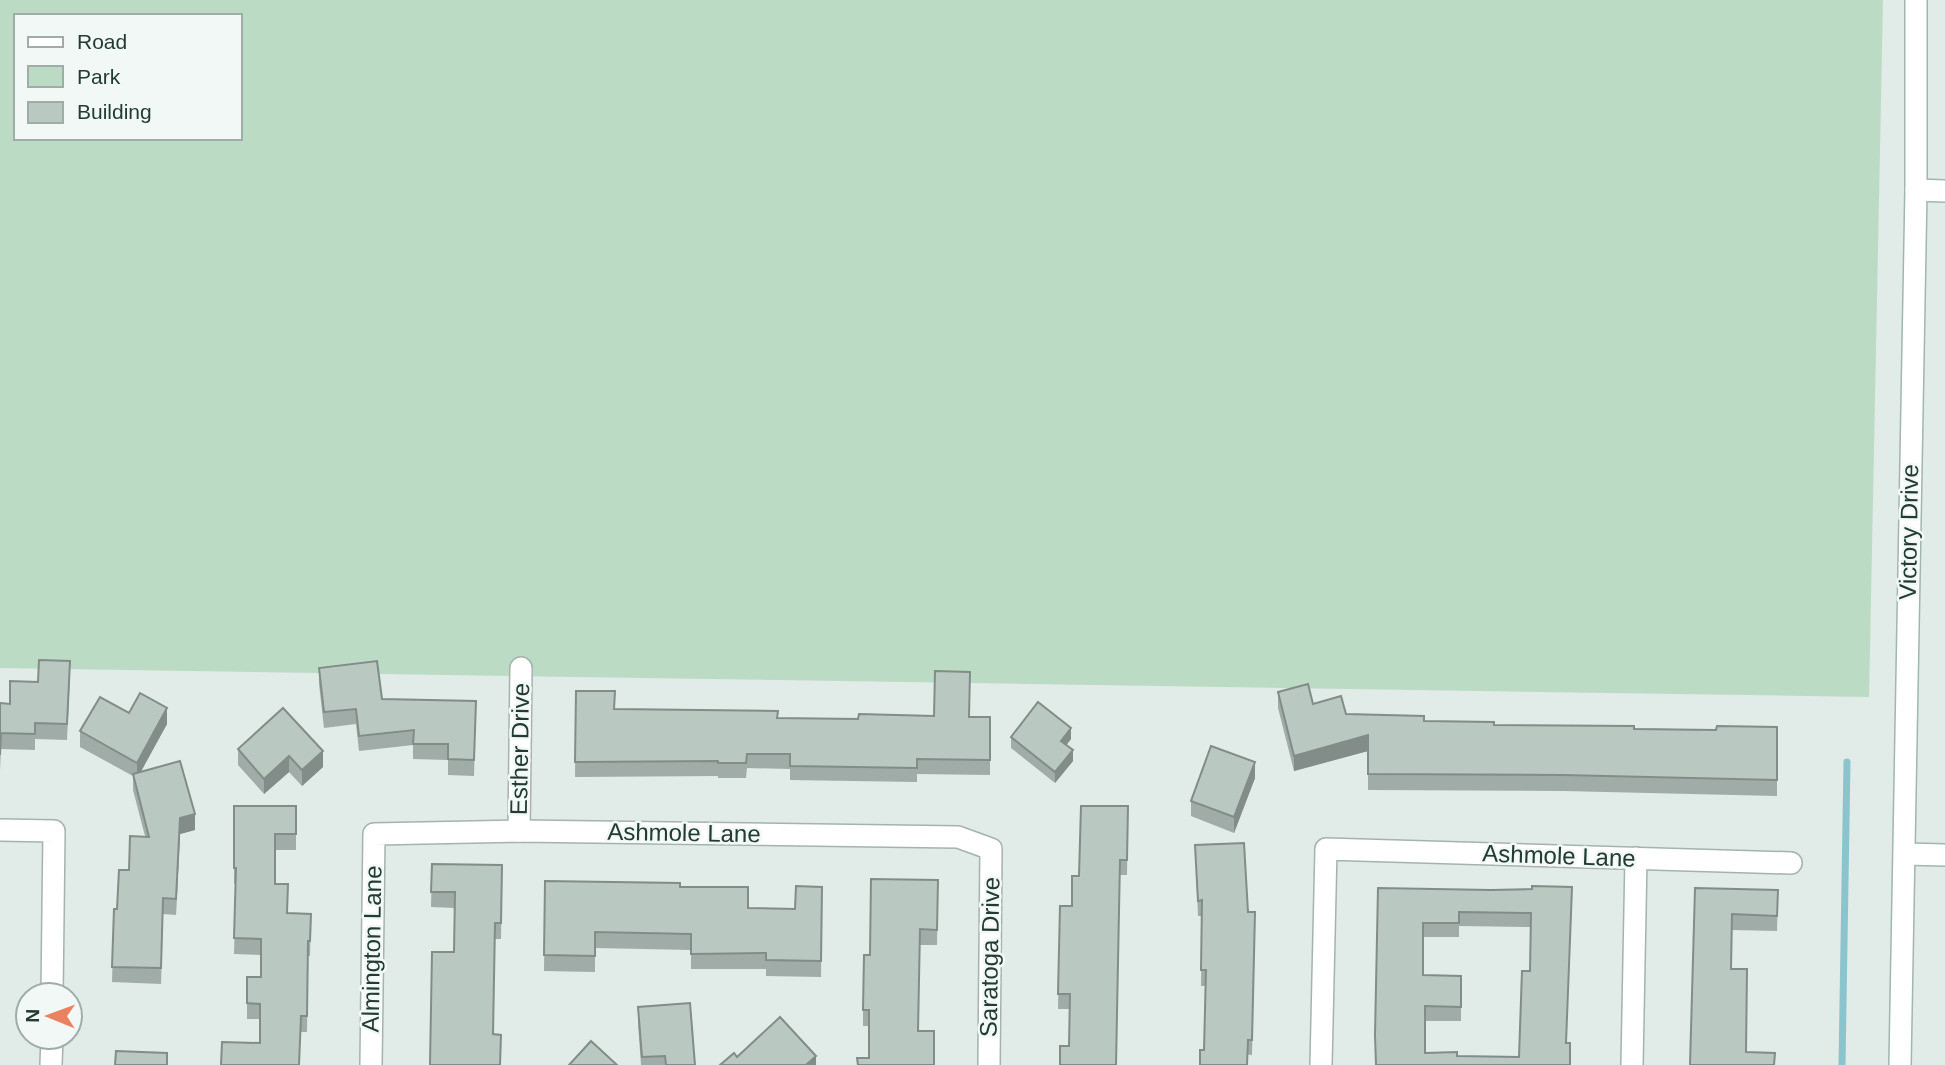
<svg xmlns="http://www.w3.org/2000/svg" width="1945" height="1065" font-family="Helvetica,sans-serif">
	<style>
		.green { fill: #bbdbc4; fill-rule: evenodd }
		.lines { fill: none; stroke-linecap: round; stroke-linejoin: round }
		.stream { stroke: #8cc4cd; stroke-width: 7 }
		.street-casing { stroke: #a4b3ae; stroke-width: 24 }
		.secondary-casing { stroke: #a0b6ae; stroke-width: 24 }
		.street { stroke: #fff; stroke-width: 21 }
		.secondary { stroke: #fff; stroke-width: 21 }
		.wall { fill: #a0aca7; fill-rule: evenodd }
		.shaded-wall { fill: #828c88 }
		.building { fill: #bac8c2; stroke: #828c88; stroke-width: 2; fill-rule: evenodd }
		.labels { text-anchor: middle; stroke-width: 5; stroke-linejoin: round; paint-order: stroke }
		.street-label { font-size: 24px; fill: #223b34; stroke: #f2f8f5 }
	</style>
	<rect width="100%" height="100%" fill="#e1ebe7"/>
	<path class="green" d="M0 0H1883L1869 697 0 668ZM16 16H240V138H16Z"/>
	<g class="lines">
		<path class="stream" d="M1842 1065 1847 762"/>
		<defs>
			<g id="street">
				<path d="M0 830 54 831 52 995"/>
				<path d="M519 831 521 668"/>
				<path d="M51 1065 52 1037"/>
				<path d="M371 1065 374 834 519 831 958 837 991 849 989 1065"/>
				<path d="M1321 1065 1326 849 1791 863"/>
				<path d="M1632 1065 1636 858"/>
			</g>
			<g id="secondary">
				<path d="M1916 190 1945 191"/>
				<path d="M1905 854 1945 855"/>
				<path d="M1900 1065 1916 190V0"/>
			</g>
		</defs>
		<use href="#street" class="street-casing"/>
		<use href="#secondary" class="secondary-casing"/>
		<use href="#street" class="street"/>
		<use href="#secondary" class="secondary"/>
	</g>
	<g class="wall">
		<path d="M319 668 382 699 476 701 474 776 448 775V760L413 759V745L359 751 356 724 324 728 319 684Z"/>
		<path d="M70 677 67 740 35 739V750L1 749 0 771V703L10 704 38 682Z"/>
		<path d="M576 691 614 709 777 718 858 719 990 717V775L917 774V782L790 780V769L747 768 746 778H718V776L575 777Z"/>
		<path d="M1278 692 1346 714 1424 721 1494 725 1716 730 1777 727V796L1563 791 1368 790V751L1294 771 1278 708Z"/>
		<path d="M283 708 323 767 302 786 289 772 264 794 238 765V749Z"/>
		<path d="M129 713 167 724 140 772 195 830 180 834 176 915 163 914 161 984 112 982 114 909H117L129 870 145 836 133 790V776L80 747V731Z"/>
		<path d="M1011 737 1071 739 1066 745 1073 761 1055 783 1011 748Z"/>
		<path d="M1255 778 1234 833 1191 816V801Z"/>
		<path d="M234 806H296V850H275V884L288 913 311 914 310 956H308L307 1032H301L260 1043V1019H247V977H261V955L234 954 236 884H234Z"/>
		<path d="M1128 806 1127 875H1120L1069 1046 1070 1009H1058L1060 906H1072L1079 876Z"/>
		<path d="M1195 845 1248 912 1255 928 1252 1055 1204 1050 1205 986H1201L1202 916H1198Z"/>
		<path d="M432 864 502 865 501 939H495L493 1034 500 1065 454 952 455 908 431 907Z"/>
		<path d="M938 880 937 945H920L869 1058V1026H863V1010L870 955Z"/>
		<path d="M545 881 680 887 748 908 795 909 822 887 821 977 766 976V969H691V950L595 948V972L544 971Z"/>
		<path d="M1378 888 1572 902 1566 1043 1570 1065H1376ZM1459 926 1531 927 1530 971 1519 1057 1457 1056 1425 1053V1021H1461V976L1423 975V937H1459Z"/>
		<path d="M1695 888 1778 890 1777 931 1732 930 1690 1065Z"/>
		<path d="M638 1007 695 1065H641L638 1023Z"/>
	</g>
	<g class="shaded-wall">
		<path d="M167 708V724L137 779V763Z"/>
		<path d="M1071 728V739L1061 752V741Z"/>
		<path d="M1368 735V751L1294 771V756Z"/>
		<path d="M1073 750V761L1055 783V772Z"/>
		<path d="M323 751V767L302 786V770Z"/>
		<path d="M289 756V772L264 794V779Z"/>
		<path d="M1255 762V778L1234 833V817Z"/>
		<path d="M195 814V830L180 834 176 915 180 818Z"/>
		<path d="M816 1056V1065H806Z"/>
	</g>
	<g class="building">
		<path d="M39 660 70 661 67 724 35 723V734L1 733 0 755V703L10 704V681L38 682Z"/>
		<path d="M377 661 382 699 476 701 474 760 448 759V744H413L414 730 359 736 356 709 324 712 319 668Z"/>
		<path d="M935 671 970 672 969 717H990V760L917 759V768L790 766V754H747L746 763H718V761L575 762 576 691H615L614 709 778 711 777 718 858 719 859 714 934 716Z"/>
		<path d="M1308 684 1313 704 1341 696 1346 714 1424 716V721L1494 722V725L1634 726V729L1716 730 1717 726 1777 727V780L1563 775 1368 774V735L1294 756 1278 692Z"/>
		<path d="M140 693 167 708 137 763 80 731 100 697 129 713Z"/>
		<path d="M1038 702 1071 728 1061 741 1073 750 1055 772 1011 737Z"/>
		<path d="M283 708 323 751 302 770 289 756 264 779 238 749Z"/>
		<path d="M1211 746 1255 762 1234 817 1191 801Z"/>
		<path d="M180 761 195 814 180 818 176 899 163 898 161 968 112 967 114 909H117L119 870H129L130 836 149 837 133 774Z"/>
		<path d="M234 806H296V834H275V884H288L287 913 311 914 310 941H308L307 1016H301L299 1065H221L222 1042 260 1043V1004L247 1003V977H261V939L234 938 236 868H234Z"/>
		<path d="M1081 806H1128L1127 860H1120L1116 1065H1060V1046H1069L1070 994H1058L1060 906H1072V876H1079Z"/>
		<path d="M1244 843 1248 912H1255L1252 1040H1248L1247 1065H1200V1050H1204L1206 970H1201L1202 900 1198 901 1195 845Z"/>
		<path d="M432 864 502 865 501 923H495L493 1034 501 1035 500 1065H430L432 952H454L455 892H431Z"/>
		<path d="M871 879 938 880 937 930 920 929 918 1031H934V1065H858L857 1058H869V1010H863L864 955H870Z"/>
		<path d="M545 881 680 883V887H748V908L795 909 796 886 822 887 821 961 766 960V953L691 954V934L595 932V956L544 955Z"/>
		<path d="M1532 886 1572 887 1566 1043H1570V1065H1376L1375 1035 1378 888 1491 890 1532 889ZM1459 912 1531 913 1530 971H1522L1519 1057 1457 1056V1052L1425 1053V1006L1461 1007V976L1423 975V923H1459Z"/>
		<path d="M1695 888 1778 890 1777 916 1732 914 1731 969H1747L1746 1052 1775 1053 1774 1065H1690Z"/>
		<path d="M690 1003 695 1065H666L665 1056 642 1057 638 1007Z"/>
		<path d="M780 1017 816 1056 806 1065H720L734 1053 737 1057Z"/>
		<path d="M591 1041 617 1065H569Z"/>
		<path d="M116 1051 167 1053V1065H115Z"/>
	</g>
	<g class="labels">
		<g class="street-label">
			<text transform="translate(1909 532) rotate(-89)" y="8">Victory Drive</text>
			<text transform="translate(520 749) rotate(-89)" y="8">Esther Drive</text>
			<text transform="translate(684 833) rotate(1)" y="8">Ashmole Lane</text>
			<text transform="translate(1559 856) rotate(2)" y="8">Ashmole Lane</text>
			<text transform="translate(372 949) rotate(-89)" y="8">Almington Lane</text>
			<text transform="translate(990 957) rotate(-89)" y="8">Saratoga Drive</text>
		</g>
	</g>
	<rect x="14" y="14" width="228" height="126" fill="#f2f8f5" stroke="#9faca8" stroke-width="2"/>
	<rect x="28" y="37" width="35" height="10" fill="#ffffff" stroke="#9faca8" stroke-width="2"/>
	<text x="77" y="49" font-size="21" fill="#223b34">Road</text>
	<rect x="28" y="66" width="35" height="21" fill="#bbdbc4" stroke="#9faca8" stroke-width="2"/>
	<text x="77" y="84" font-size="21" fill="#223b34">Park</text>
	<rect x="28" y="102" width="35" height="21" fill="#bac8c2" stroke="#9faca8" stroke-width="2"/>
	<text x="77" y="119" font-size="21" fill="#223b34">Building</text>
	<g transform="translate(49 1016) rotate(271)"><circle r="33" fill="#f2f8f5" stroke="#9faca8" stroke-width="2"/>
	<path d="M0-5L12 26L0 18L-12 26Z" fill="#ea8160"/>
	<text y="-10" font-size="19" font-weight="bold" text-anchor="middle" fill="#223b34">N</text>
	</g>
</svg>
